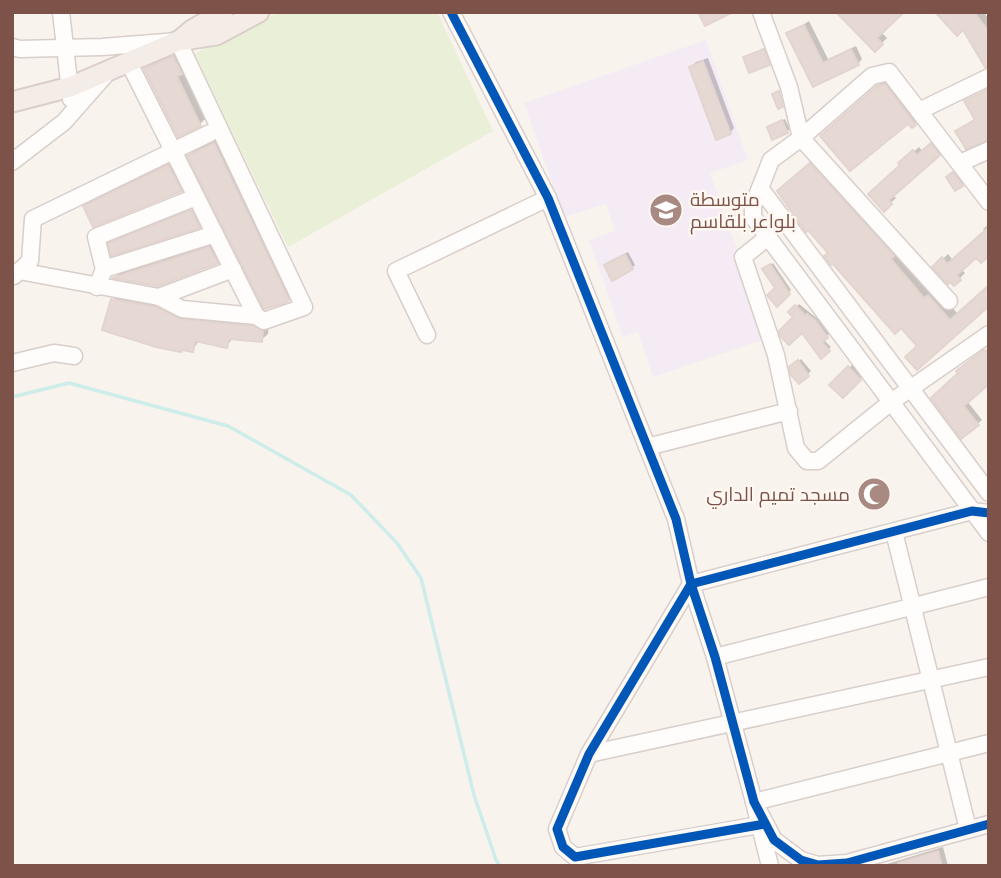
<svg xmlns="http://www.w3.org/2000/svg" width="1001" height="878" font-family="'Fira Sans',Cairo,sans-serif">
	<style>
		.education { fill: #f4ebf5 }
		.pitch { fill: #eaf0d7 }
		.shadow { fill: #0003 }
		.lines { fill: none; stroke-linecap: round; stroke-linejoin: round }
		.stream { stroke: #cdedea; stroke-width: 3.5 }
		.building { fill: #e6d9d4; stroke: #e3d4cf; stroke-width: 2 }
		.minor-casing { stroke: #d9ceca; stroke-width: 19 }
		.major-casing { stroke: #dbceca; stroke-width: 23 }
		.minor { stroke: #fefdfc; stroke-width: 16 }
		.major { stroke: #f4ece6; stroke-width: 19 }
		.cycleway-casing { stroke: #fff7f1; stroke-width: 13 }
		.cycleway { stroke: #0057b8; stroke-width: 9 }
		.labels { text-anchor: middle; stroke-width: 5; stroke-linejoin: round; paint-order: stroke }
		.poi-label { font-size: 19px; fill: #7c5249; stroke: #fff7f1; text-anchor: start }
	</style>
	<rect width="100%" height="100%" fill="#f9f3ed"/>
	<path class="education" d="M706 40 748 160 710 173 768 338 653 377 638 332 623 337 589 240 615 231 606 204 564 217 524 103Z"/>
	<path class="pitch" d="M279 12H437L493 131 288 247 194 54Z"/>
	<g class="shadow">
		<path d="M839 12 881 32 887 38 875 50Z"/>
		<path d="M945 12H984L989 20V66L964 27Z"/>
		<path d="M809 21 828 59 856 46 862 59 858 64 814 85 789 34Z"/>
		<path d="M766 47 771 60 769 63 745 58Z"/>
		<path d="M180 51 207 117 200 124 179 135 146 69 153 63Z"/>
		<path d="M708 58 734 128 730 133 691 67 696 62Z"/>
		<path d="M890 80 920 119 912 126 909 121 827 131 884 81Z"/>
		<path d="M989 88V139L962 127 977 119 967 101Z"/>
		<path d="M785 119 790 129 787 132 769 127Z"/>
		<path d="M221 137 295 292 288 299 189 156 196 149Z"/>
		<path d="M936 140 943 149 892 194 896 198 884 209 903 165 901 163 919 147 923 152Z"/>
		<path d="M818 158 958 314 989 304 919 345 830 252 786 184Z"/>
		<path d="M175 159 187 183 181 190 85 207 92 200Z"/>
		<path d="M957 171 965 182 956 189 951 174Z"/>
		<path d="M198 205 206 220 199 226 110 244 117 237Z"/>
		<path d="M989 224V254L977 256 961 269 965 273 954 284 934 267 948 254 953 260 985 232 983 229Z"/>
		<path d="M216 241 224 255 217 262 158 284 116 276 121 271Z"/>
		<path d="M628 252 635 265 632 268 609 263Z"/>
		<path d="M773 263 791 290 777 304V288L766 267Z"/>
		<path d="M119 294 269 325 268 334 261 340 233 338 227 346 199 340 193 350 113 300Z"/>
		<path d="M799 304 818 319 829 334 823 339 831 347 821 356 791 312Z"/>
		<path d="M989 348V382L967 401 982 420 962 436 960 373 962 368Z"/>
		<path d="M801 359 811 371 800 382 791 368Z"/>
		<path d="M852 365 863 376 843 396 832 385Z"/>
		<path d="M943 847 948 866H886L887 864Z"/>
	</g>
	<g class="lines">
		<path class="stream" d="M12 397 69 383 228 426 351 495 397 543 421 578 474 795 496 860 500 866"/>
	</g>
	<g class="building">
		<path d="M698 12H733L705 26Z"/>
		<path d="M836 12H904L877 38 883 44 875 52Z"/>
		<path d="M935 12H974L989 32V67H985L963 30 957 36Z"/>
		<path d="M804 25 823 63 851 49 859 65 813 87 786 33Z"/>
		<path d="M764 49 770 65 749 73 743 57Z"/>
		<path d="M173 56 182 74 177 76 201 126 178 137 144 69Z"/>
		<path d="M703 61 731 134 716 140 689 67Z"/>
		<path d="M885 84 916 125 912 128 908 124 850 171 820 136 877 86Z"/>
		<path d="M987 90 989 94V140L966 149 955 131 975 120 964 101Z"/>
		<path d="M779 91 783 107 778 109 772 94Z"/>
		<path d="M782 120 788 133 772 140 767 127Z"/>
		<path d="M214 143 289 300 284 303 264 309 187 156Z"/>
		<path d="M931 143 940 155 889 200 892 204 884 212 868 194 900 165 898 163 913 150 917 155Z"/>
		<path d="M810 163 894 256 891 259 924 298 928 295 950 320 989 285V306L917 370 905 357 917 346 901 328 895 334 833 264 831 265 824 256 828 253 809 231 806 232 777 191Z"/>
		<path d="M168 165 182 191 93 227 83 206Z"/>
		<path d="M953 172 963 186 955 191 946 177Z"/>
		<path d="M191 210 200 228 111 256 108 243Z"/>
		<path d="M989 227V256L981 263 976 258 957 275 961 280 954 286 950 282 948 284 932 267 942 257 947 264Z"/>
		<path d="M209 247 218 263 158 286 112 278Z"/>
		<path d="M625 254 633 269 612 281 604 265Z"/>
		<path d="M770 264 790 294 777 307 767 295 775 288 762 269Z"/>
		<path d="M111 299 156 307 181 319 253 326 263 331 262 342 229 339 227 348 195 341 193 352 182 350 181 352 156 347 102 330Z"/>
		<path d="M795 305 806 316 807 314 816 321 828 338 822 342 830 351 821 359 802 333 789 345 781 337 779 331 793 317 788 312Z"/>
		<path d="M984 350 989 355V384L964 406 979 425 961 439 931 398 958 373 956 371Z"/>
		<path d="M798 360 809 376 799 384 791 375 789 367Z"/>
		<path d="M848 366 861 380 843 398 829 385Z"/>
		<path d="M938 851 942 866H898V863Z"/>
	</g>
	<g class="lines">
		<defs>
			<g id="minor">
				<path d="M61 12 71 99"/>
				<path d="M451 12 548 198 676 519 691 584 715 657 754 802 774 840 801 860 818 865 847 863 989 824"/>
				<path d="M761 12 789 87 801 138 949 301"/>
				<path d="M12 47 20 49 102 47 178 41 304 307 264 321 256 316 182 309 159 297 19 271"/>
				<path d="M129 63 256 316"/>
				<path d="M919 111 989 77"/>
				<path d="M12 162 64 122 108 72"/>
				<path d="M960 163 989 150"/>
				<path d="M760 188 989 493"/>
				<path d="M989 202 889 72 872 76 801 138 771 160 753 206V217L989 533"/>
				<path d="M768 237 743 257 776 355 796 448 807 461H818L891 402 989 334"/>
				<path d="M104 269 215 234"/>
				<path d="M14 276 30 261 33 219 210 133"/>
				<path d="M97 287 104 269 96 237 196 197"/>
				<path d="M159 297 233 269"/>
				<path d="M427 335 396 271 548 198"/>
				<path d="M12 363 54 353 74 356"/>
				<path d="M647 447 789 411"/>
				<path d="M894 532 968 829"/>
				<path d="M715 657 989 587"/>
				<path d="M589 754 989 667"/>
				<path d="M765 824 575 857 563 847 557 829 589 754 691 584 972 511 989 513"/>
				<path d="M770 866 754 802 989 743"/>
			</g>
			<g id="major">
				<path d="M180 40 192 30 223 12"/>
				<path d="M12 102 70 87 178 41 216 35 259 12"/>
			</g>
		</defs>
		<use href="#minor" class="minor-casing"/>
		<use href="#major" class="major-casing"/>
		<use href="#minor" class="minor"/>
		<use href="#major" class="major"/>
		<defs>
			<g id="cycleway">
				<path d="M451 12 548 198 676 519 691 584 715 657 754 802 774 840 801 860 818 865 847 863 989 824"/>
				<path d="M765 824 575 857 563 847 557 829 589 754 691 584 972 511 989 513"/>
			</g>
		</defs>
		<use href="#cycleway" class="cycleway-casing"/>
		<use href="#cycleway" class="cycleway"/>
	</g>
	<defs>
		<symbol id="school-disc" viewBox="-11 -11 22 22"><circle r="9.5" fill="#a88a82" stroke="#fff7f1"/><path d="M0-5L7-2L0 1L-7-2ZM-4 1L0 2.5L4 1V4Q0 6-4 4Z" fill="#fff"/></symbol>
		<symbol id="mosque-disc" viewBox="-11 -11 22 22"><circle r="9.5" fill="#a88a82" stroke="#fff7f1"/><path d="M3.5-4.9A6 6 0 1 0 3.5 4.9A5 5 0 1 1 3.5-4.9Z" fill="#fff"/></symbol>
	</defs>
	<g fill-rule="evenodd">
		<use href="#school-disc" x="647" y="191" width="38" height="38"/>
		<use href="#mosque-disc" x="855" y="475" width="38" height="38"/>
	</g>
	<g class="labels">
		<g class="poi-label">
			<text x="690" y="206">متوسطة<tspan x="690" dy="22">بلواعر بلقاسم</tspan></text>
			<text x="850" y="501" text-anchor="end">مسجد تميم الداري</text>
		</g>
	</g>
	<rect width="1001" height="878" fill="none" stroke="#7c5249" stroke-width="28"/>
</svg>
